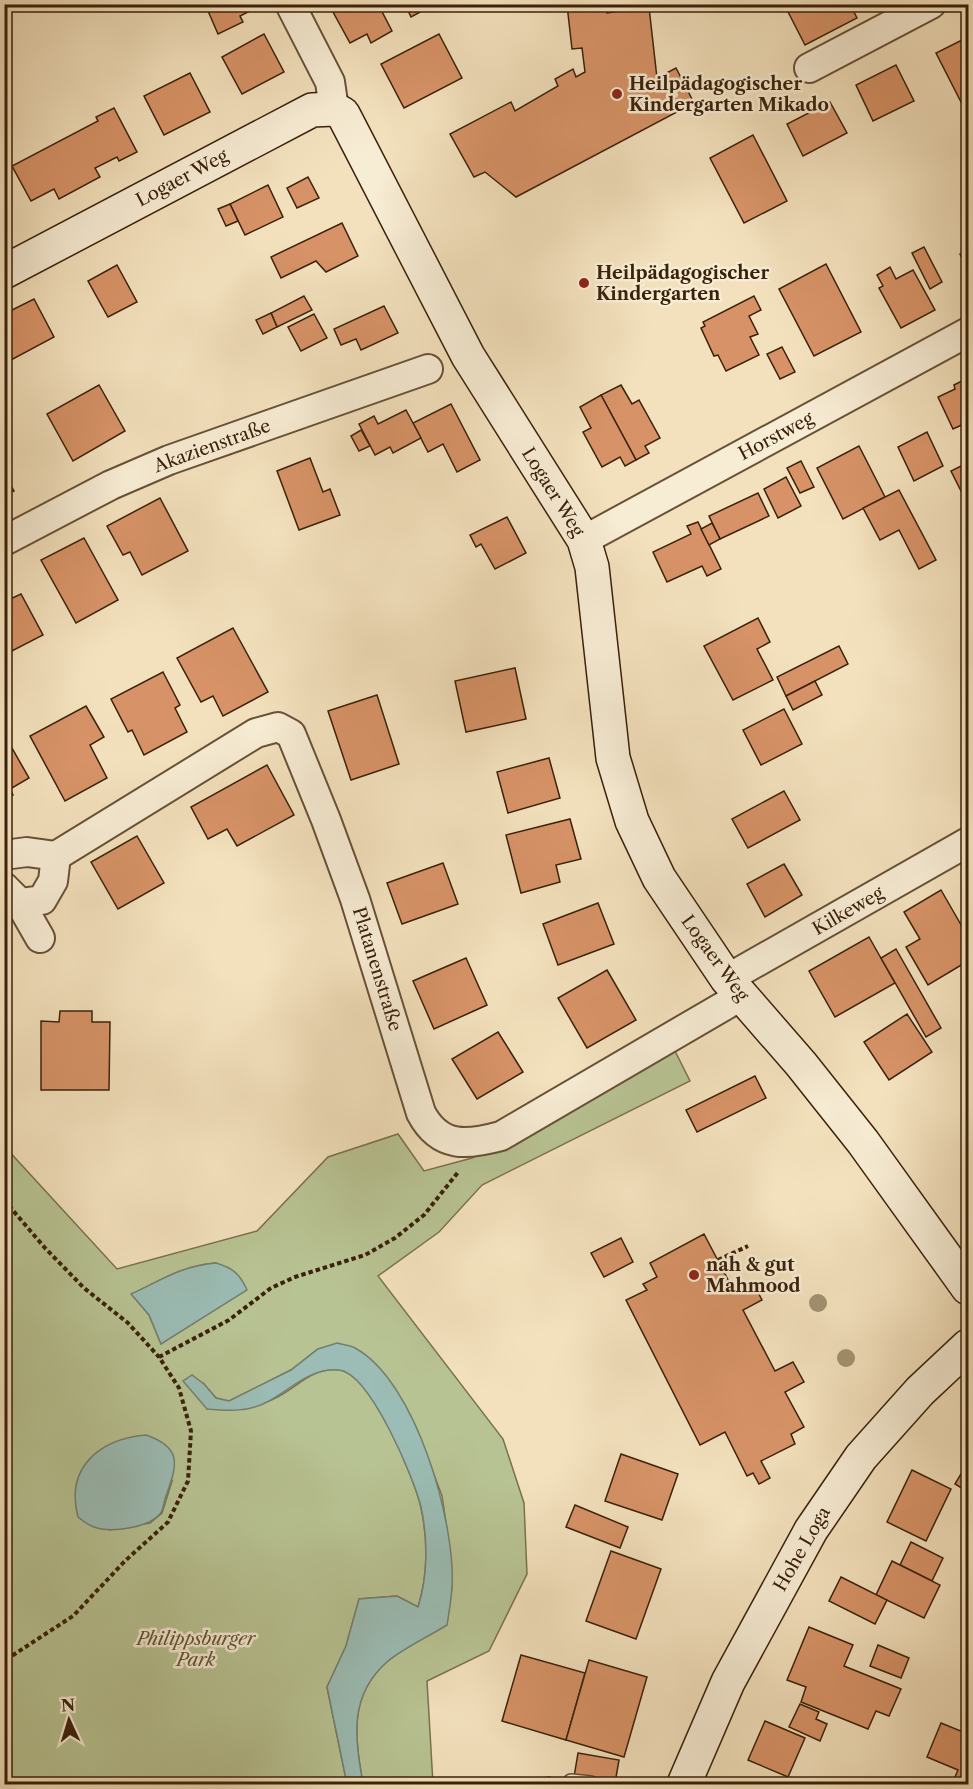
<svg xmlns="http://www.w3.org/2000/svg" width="973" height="1789" font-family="'Libre Caslon Text',serif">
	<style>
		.green { fill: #b8c393; stroke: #79724e; stroke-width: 1.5; fill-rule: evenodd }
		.water { fill: #9bbdb5; stroke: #747f71; stroke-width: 1.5 }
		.building { fill: #d79367; stroke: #3a210a; stroke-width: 1.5 }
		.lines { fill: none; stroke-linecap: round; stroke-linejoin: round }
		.lane-casing { stroke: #685137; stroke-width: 18 }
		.street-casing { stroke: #685137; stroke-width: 32 }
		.secondary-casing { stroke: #3a210a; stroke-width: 36 }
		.path { stroke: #3a210a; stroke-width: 4; stroke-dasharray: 4.5 3; stroke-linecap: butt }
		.lane { stroke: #f7ecd4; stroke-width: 15 }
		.street { stroke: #f7ecd4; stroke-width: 28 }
		.secondary { stroke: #f7ecd4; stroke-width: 33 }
		.tree { fill: #a29271 }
		.poi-dot { fill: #8f2418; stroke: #f7ecd4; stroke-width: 2 }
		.labels { text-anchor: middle; stroke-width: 5; stroke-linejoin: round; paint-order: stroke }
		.poi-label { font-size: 18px; font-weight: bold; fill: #3a210a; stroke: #f7ecd4; text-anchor: start }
		.street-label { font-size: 18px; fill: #3a210a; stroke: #f7ecd4 }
		.park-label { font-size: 18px; font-style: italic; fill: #605233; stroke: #f7ecd4 }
	</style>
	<rect width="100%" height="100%" fill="#f3e1bd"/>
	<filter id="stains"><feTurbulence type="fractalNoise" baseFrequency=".00333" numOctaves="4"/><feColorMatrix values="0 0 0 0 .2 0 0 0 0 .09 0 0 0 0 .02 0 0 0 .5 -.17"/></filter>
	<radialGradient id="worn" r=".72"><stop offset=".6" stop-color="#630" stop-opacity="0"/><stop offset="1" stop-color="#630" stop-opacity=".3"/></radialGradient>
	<path class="green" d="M673 1047 690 1081 482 1185 439 1232 378 1276 503 1439 524 1503 527 1574 489 1651 427 1681 433 1784H363C355 1738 348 1695 388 1661 405 1647 428 1637 447 1624L452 1587 448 1536 442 1496 416 1427 396 1391 318 1349 291 1370 229 1401 216 1398 204 1384 207 1409C226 1407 248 1407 266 1402 292 1395 310 1365 340 1370 371 1375 415 1479 421 1508 428 1540 428 1576 418 1607L397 1596 359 1599 346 1646 327 1687 347 1784H5V1147L117 1269 257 1231 328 1157 398 1134 424 1171 472 1158ZM216 1263 240 1293 161 1344 149 1315 132 1294C163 1279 181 1266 216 1263ZM172 1481 162 1513 150 1523 109 1530Z"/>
	<g class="water">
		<path d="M216 1263C233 1268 240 1274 247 1290L161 1344 149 1315 131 1294C162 1280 181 1266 216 1263Z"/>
		<path d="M337 1343C343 1345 350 1345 355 1348 416 1381 456 1523 452 1588 451 1600 449 1613 447 1625 428 1637 405 1647 388 1661 348 1695 355 1738 363 1784H347L327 1687 346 1646 359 1599 397 1596 418 1607C428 1576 428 1539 421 1507 414 1478 370 1373 339 1370 312 1367 291 1389 269 1401 250 1412 229 1411 207 1409L183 1381 192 1375 204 1384 216 1398 229 1401 291 1370 318 1349Z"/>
		<path d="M146 1435C181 1447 178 1463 167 1493 164 1499 164 1509 160 1514 148 1528 111 1533 94 1527 88 1525 83 1521 78 1517 65 1468 99 1439 146 1435Z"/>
	</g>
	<g class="building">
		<path d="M205 4H247L250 11 240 16 243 22 218 34Z"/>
		<path d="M347 4H378L392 31 371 43 367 34 350 43 333 12Z"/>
		<path d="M405 4H435L411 17Z"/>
		<path d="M606 4 607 13 649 7 657 78 676 68 694 103 516 197 485 172 474 177 450 134 511 102 515 111 558 86 555 79 573 69 576 77 585 72 582 48 572 49 567 5Z"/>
		<path d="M784 4H850L857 18 805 45Z"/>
		<path d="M264 34 284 72 242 94 222 57Z"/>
		<path d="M439 34 462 78 404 108 381 64Z"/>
		<path d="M968 37V100L962 104 936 53Z"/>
		<path d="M896 65 914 101 873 121 856 85Z"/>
		<path d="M190 73 210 112 164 135 144 96Z"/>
		<path d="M830 102 847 133 803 156 787 124Z"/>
		<path d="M114 108 137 152 119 161 117 157 95 168 100 177 59 199 54 189 31 201 12 166 98 121 96 117Z"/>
		<path d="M753 135 787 201 744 223 710 158Z"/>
		<path d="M308 177 319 198 297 208 287 188Z"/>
		<path d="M268 185 283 217 245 235 230 204Z"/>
		<path d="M230 204 238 221 226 226 218 209Z"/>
		<path d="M342 223 358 256 326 272 316 261 281 278 271 257Z"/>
		<path d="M924 247 942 282 930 289 912 253Z"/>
		<path d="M968 250V272L960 254Z"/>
		<path d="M826 264 861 332 814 356 779 289Z"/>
		<path d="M117 265 137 302 108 317 88 281Z"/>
		<path d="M890 267 896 279 913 270 935 310 901 328 879 288 883 286 877 275Z"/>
		<path d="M304 296 312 310 277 327 271 313Z"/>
		<path d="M754 296 761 310 749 316 758 334 750 337 759 355 726 371 718 355 714 356 701 328 705 326 703 322Z"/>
		<path d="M34 299 54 337 11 360 4 348V314Z"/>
		<path d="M384 306 398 333 361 350 356 339 341 345 334 329Z"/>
		<path d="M271 313 277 327 263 334 256 320Z"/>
		<path d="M314 314 327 338 301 351 288 327Z"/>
		<path d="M782 347 795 372 780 379 767 354Z"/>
		<path d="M968 374V410L962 413 966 423 953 429 938 397 955 389 954 385 964 380 962 377Z"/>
		<path d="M99 385 125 431 73 461 47 414Z"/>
		<path d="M621 385 632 404 639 400 660 438 645 446 649 453 636 460 601 395Z"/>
		<path d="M601 395 636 460 625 466 620 457 602 467 583 432 591 428 580 407Z"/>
		<path d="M451 404 480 460 457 472 443 444 428 452 413 423Z"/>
		<path d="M406 410 421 438 393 453 390 447 375 455 359 424 374 416 378 424Z"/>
		<path d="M361 430 370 446 359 451 351 436Z"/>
		<path d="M927 432 943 466 914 481 898 447Z"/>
		<path d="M859 446 885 497 843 519 817 468Z"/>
		<path d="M310 458 323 492 330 489 340 515 299 530 277 471Z"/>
		<path d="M801 461 814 487 800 493 787 468Z"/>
		<path d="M963 465 968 476V505L951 471Z"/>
		<path d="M4 474 14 491 4 496Z"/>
		<path d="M786 477 801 506 778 518 764 489Z"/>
		<path d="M899 490 936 560 919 569 899 530 880 540 863 508Z"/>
		<path d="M758 493 769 516 720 539 709 516Z"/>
		<path d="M160 498 188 551 142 575 130 552 123 555 107 526Z"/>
		<path d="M507 517 526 553 495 569 481 544 476 547 470 535Z"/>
		<path d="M698 522 721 569 707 576 702 566 667 582 653 552 691 534 687 526Z"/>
		<path d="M712 523 720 539 709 545 701 529Z"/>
		<path d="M84 538 118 600 76 623 41 560Z"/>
		<path d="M4 593 8 600 21 594 43 635 4 655Z"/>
		<path d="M758 618 770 642 757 649 773 680 733 700 704 646Z"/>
		<path d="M233 628 268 692 223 716 213 696 201 702 177 658Z"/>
		<path d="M839 646 848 664 786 696 777 677Z"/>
		<path d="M515 668 526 719 466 732 455 681Z"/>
		<path d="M163 672 180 705 175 708 187 732 144 755 132 730 128 732 111 699Z"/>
		<path d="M815 681 822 695 793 710 786 696Z"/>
		<path d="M377 695 399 764 351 780 328 711Z"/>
		<path d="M86 706 104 737 90 745 107 778 65 801 30 736Z"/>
		<path d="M784 709 802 744 761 765 743 730Z"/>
		<path d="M4 734 29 778 10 789 13 795 4 800Z"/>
		<path d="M549 758 560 798 508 813 497 772Z"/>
		<path d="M267 765 294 815 237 846 227 829 208 839 191 807Z"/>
		<path d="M784 791 800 820 748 848 732 819Z"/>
		<path d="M570 819 581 859 556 865 560 882 521 893 506 835Z"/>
		<path d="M137 836 164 883 118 909 91 862Z"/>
		<path d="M443 863 458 904 402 924 387 883Z"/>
		<path d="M784 864 802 895 765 917 747 884Z"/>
		<path d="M941 890 968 937V961L928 985 906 947 920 939 904 912Z"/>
		<path d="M598 903 614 944 558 965 543 924Z"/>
		<path d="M869 937 895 983 835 1017 809 971Z"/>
		<path d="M896 949 941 1028 926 1037 881 958Z"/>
		<path d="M466 958 487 1005 434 1029 413 981Z"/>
		<path d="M607 970 636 1020 587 1048 558 998Z"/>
		<path d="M60 1011H92V1022H110L109 1090H41V1021L59 1022Z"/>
		<path d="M907 1014 932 1052 889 1080 864 1042Z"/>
		<path d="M498 1032 523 1072 477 1099 452 1059Z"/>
		<path d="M755 1076 766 1098 697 1132 686 1110Z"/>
		<path d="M704 1234 735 1293 753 1283 762 1300 743 1310 775 1371 793 1362 804 1382 785 1392 804 1427 791 1434 795 1444 761 1461 770 1478 759 1484 753 1473 747 1476 725 1432 700 1445 626 1300 647 1290 643 1284 657 1277 650 1263Z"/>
		<path d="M621 1238 633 1262 604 1277 591 1253Z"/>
		<path d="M621 1454 678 1474 662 1520 605 1501Z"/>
		<path d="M968 1462V1492L955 1484Z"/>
		<path d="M912 1470 951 1489 926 1541 887 1522Z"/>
		<path d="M575 1505 628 1527 620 1548 566 1527Z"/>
		<path d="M911 1542 943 1558 932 1581 900 1565Z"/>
		<path d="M611 1551 661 1569 636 1639 586 1621Z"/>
		<path d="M892 1561 940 1585 924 1618 876 1595Z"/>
		<path d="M841 1577 887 1600 875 1624 829 1601Z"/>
		<path d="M809 1627 853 1645 844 1666 901 1689 889 1716 876 1711 868 1729 801 1702 806 1687 787 1680Z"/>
		<path d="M878 1645 909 1658 901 1678 870 1666Z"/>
		<path d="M521 1655 585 1673 566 1740 502 1721Z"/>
		<path d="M589 1660 647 1677 624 1757 566 1740Z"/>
		<path d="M800 1704 819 1712 816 1719 827 1724 820 1741 789 1727Z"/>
		<path d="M765 1721 805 1738 788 1777 748 1760Z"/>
		<path d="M941 1723 968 1734 966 1758 968 1759V1784H952L958 1770 927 1757Z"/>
		<path d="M578 1753 619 1760 615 1783 574 1777Z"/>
		<path d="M550 1777 551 1784H492Z"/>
	</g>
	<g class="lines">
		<defs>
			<path id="lane" d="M571 1782 591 1784"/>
			<g id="street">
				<path d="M290 4 330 82 334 109"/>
				<path d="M809 68 931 4"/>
				<path d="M584 540 968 332"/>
				<path d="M4 541 111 485 169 460 428 369"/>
				<path d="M4 855 27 852 56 856 256 733 278 727 291 734 326 820 355 899 421 1113C440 1149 468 1145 501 1136L741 996"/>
				<path d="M4 887 20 903 40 938"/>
				<path d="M20 903 42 900 53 881 56 856"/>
				<path d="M727 979 968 842"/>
			</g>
			<g id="secondary">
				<path d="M4 272 312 110 334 109 343 114 468 356 584 540 592 567 613 758 632 821 659 878 727 979 801 1064 863 1142 968 1288"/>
				<path d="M684 1784 728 1682 811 1530 861 1457 920 1391 968 1346"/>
			</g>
		</defs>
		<use href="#lane" class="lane-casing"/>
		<use href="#street" class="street-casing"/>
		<use href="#secondary" class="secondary-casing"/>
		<g class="path">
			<path d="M4 1200 45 1248 84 1288 128 1323 159 1357 179 1388 191 1431 188 1481 168 1522 125 1561 73 1616 4 1661"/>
			<path d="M718 1260 748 1246"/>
			<path d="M159 1357 229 1320 271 1288 295 1277 365 1255 395 1238 424 1215 459 1171"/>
		</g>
		<use href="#lane" class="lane"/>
		<use href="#street" class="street"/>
		<use href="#secondary" class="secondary"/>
	</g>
	<g class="tree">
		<circle cx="818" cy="1303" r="9"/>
		<circle cx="846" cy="1358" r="9"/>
	</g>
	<g class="poi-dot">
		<circle cx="617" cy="94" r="6"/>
		<circle cx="584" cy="283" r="6"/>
		<circle cx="694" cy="1275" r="6"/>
	</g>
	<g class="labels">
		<g class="poi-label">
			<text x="629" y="90">Heilpädagogischer<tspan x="629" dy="21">Kindergarten Mikado</tspan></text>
			<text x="596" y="279">Heilpädagogischer<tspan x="596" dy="21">Kindergarten</tspan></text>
			<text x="706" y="1271">nah &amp; gut<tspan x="706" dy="21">Mahmood</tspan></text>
		</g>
		<g class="street-label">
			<text transform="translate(182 178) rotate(-28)" y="6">Logaer Weg</text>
			<text transform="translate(776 436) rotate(-28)" y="6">Horstweg</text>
			<text transform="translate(212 446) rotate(-20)" y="6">Akazienstraße</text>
			<text transform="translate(553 492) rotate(58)" y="6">Logaer Weg</text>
			<text transform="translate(848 911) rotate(-30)" y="6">Kilkeweg</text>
			<text transform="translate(715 958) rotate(54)" y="6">Logaer Weg</text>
			<text transform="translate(377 969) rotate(73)" y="6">Platanenstraße</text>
			<text transform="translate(802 1549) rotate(-60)" y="6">Hohe Loga</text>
		</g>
		<g class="park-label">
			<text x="196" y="1645">Philippsburger<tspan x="196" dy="21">Park</tspan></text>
		</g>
	</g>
	<rect width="973" height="1789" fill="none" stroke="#f3e1bd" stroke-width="24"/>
	<rect x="6" y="6" width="961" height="1777" fill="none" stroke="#3a210a" stroke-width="3"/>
	<rect x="12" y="12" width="949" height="1765" fill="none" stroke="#3a210a" stroke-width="1.5"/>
	<g transform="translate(69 1720) rotate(356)" stroke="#f7ecd4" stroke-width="4.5" paint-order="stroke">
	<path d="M0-4.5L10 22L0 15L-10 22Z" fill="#3a210a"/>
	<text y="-9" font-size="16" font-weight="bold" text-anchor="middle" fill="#3a210a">N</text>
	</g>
	<rect width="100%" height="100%" filter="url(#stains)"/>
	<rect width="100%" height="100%" fill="url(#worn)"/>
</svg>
